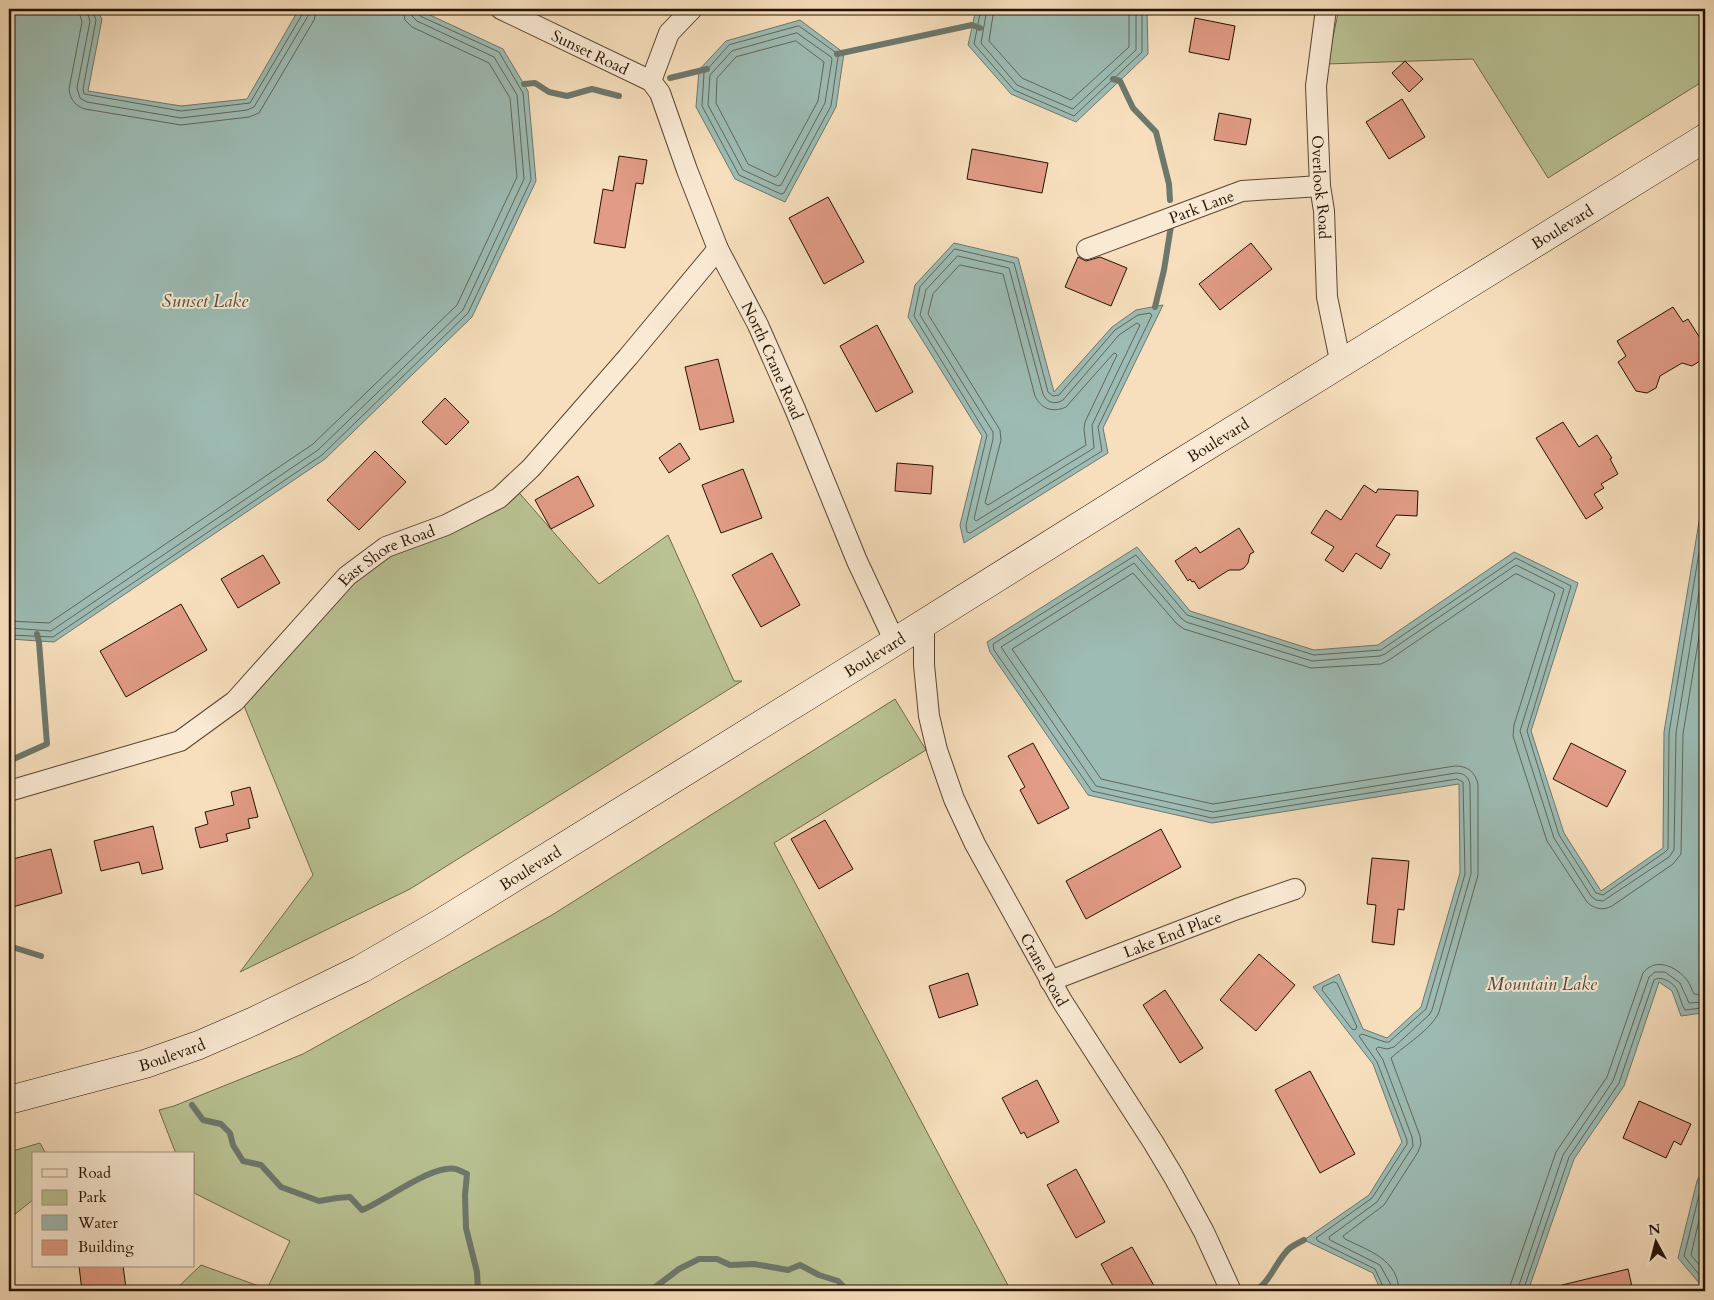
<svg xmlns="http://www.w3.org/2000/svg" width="1714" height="1300" font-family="Cardo,serif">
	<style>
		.green { fill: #b9c293; stroke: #6e6a4a }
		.water { fill: #9dbcb5; stroke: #6d786d }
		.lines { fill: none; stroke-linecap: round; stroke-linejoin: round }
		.shore { stroke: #60665a; stroke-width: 1 }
		.stream { stroke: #6d786d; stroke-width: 6 }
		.building { fill: #e19b86; stroke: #241100 }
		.minor-casing { stroke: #59442f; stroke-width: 22 }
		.secondary-casing { stroke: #241100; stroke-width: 29 }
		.minor { stroke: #faead4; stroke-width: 20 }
		.secondary { stroke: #faead4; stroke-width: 28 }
		.labels { text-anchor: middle; stroke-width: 4; stroke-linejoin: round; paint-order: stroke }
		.street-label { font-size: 16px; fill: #241100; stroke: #faead4 }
		.water-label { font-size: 18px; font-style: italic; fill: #4e4d3f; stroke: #faead4 }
	</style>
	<rect width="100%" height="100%" fill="#f7dfbd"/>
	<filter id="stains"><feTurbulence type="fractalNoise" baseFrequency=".004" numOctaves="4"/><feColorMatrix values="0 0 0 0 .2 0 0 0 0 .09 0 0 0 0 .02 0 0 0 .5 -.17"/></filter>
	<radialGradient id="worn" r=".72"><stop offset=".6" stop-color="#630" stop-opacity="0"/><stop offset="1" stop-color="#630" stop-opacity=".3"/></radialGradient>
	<g class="green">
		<path d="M1339 9H1705V80L1548 178 1473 59 1327 64Z"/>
		<path d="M514 487 599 584 668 535 734 681H742L410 889 240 972 313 875 238 691 368 563Z"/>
		<path d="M895 699 926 750 774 843 1011 1291H174L201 1265 267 1289 290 1241 194 1193V1154H176L159 1110 174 1106 303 1054 552 915Z"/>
		<path d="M40 1143 46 1154H34V1199L9 1219V1152Z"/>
	</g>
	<g class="water">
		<path d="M9 9H96L102 19 88 91 181 106 247 99 299 9H417L503 49 528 91 536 181 472 317 325 459 54 642 9 639Z"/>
		<path d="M976 9H1147L1148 54 1076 122 1011 94 968 45Z"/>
		<path d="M800 20 844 53 836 107 785 202 735 179 696 107 699 70 726 41Z"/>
		<path d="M954 243 1018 258 1054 392 1112 327 1136 310 1163 305 1103 428 1108 453 964 543 960 525 982 436 908 317 915 285Z"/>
		<path d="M1705 486V1017L1702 1013 1681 1016 1672 991 1659 982 1624 1086 1574 1159 1528 1291H1381L1373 1273 1304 1240 1369 1195 1402 1142 1373 1064 1313 987 1339 974 1363 1029 1387 1038 1421 1007 1460 873 1459 784 1212 823 1088 795 990 652 987 642 1137 547 1190 611 1314 650 1378 645 1514 552 1578 583 1531 731 1564 833 1601 891 1663 848 1664 732Z"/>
		<path d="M1705 1165V1290L1678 1258 1697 1181Z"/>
	</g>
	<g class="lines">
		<g class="shore">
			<path d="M78 9 82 22 69 89C70 99 75 106 85 109L181 125 249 117 259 113 314 20 317 9"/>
			<path d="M86 9 90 21 77 88 80 98 87 102 181 118 247 110 254 107 308 16 310 9"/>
			<path d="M92 9 96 20 83 89 84 94 181 111 250 103 303 13V9"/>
			<path d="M981 9 974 44 1014 90 1074 116 1142 52V9"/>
			<path d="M987 9 981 43 1017 85 1073 109 1136 50V9"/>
			<path d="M994 9 989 41 1022 78 1071 100 1129 47V9"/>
			<path d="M799 26 838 54V57L831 106 784 193 781 194 739 175 702 106 704 73 729 45Z"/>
			<path d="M797 33 831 57 832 59 825 103 781 185 778 186 743 170 708 105 710 75 732 51Z"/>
			<path d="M796 41 824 62 818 101 778 175 775 177 748 164 716 103 717 78 736 57Z"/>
			<path d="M955 249 1014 263 1048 392 1053 396 1059 395 1115 330 1138 315 1150 313 1152 315 1098 427 1102 451 970 533 967 532 966 525 987 435 914 316 920 287Z"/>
			<path d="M958 256 1009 268 1043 394C1047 403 1055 405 1063 400L1119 335 1137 323 1140 325 1092 425 1094 448 976 521 974 519 993 439V432L920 315 926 290Z"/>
			<path d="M960 265 1003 274 1035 396C1041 409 1053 413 1066 407L1113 354 1115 353 1117 355 1085 422 1084 430 1086 445 988 505 985 503 1001 440 1000 430 928 314 933 294Z"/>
			<path d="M9 621 49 623 313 444 457 305 517 177 510 98 489 63 412 27 405 20 403 9"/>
			<path d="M9 628 51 631 318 450 463 310 524 179 517 95 494 57 417 21 412 16 410 9"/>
			<path d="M9 635 53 637 322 455 468 313 531 180 523 93 499 52 420 16 417 12 416 9"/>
			<path d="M1334 982 1337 983 1357 1027 1355 1030 1352 1029 1322 990 1323 987Z"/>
			<path d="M1705 1176 1702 1183 1684 1256 1705 1282"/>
			<path d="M1705 1194 1691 1255 1705 1272"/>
			<path d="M1385 1291 1375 1269 1318 1241 1316 1238 1372 1198 1407 1144V1140L1377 1062 1359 1036 1362 1034 1385 1042H1389L1426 1009 1465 874 1463 782 1457 779 1212 818 1092 791 994 650 993 644 1136 555 1187 615 1314 655 1381 650 1516 558 1571 586 1527 731 1559 835 1596 893 1603 895 1665 852 1668 849 1669 733 1705 517"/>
			<path d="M1392 1291 1391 1285 1380 1265 1330 1240 1329 1237 1377 1202 1413 1146 1412 1137 1383 1060 1376 1049 1378 1047 1387 1049 1394 1047 1429 1015 1432 1010 1471 874 1470 785C1469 777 1464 773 1456 773L1213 812 1096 786 1001 647 1134 563 1181 618 1186 622 1312 661 1380 656 1385 654 1516 565 1564 589 1520 731 1554 838 1591 896 1596 900 1603 901 1669 857 1674 850 1676 733 1705 555"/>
			<path d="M1399 1291C1398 1259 1369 1251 1345 1239L1343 1236 1384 1205 1418 1152 1421 1144 1420 1136 1391 1058C1404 1046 1432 1029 1439 1012L1478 875V784C1475 772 1468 766 1455 766L1213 804 1101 779 1012 649 1133 573 1176 623 1184 629 1311 668 1381 664 1389 660 1515 574H1517L1553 592 1555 594 1514 725 1513 736 1547 841 1587 902C1594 909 1603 911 1612 906L1673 864 1681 854 1683 734 1705 600"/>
			<path d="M1509 1291 1511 1283 1556 1152 1607 1077 1643 973C1655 957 1676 966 1687 980 1690 984 1692 990 1694 994L1705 995"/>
			<path d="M1517 1291 1563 1155 1613 1081 1649 977 1655 972H1665L1680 983 1689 1003 1705 1002"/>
			<path d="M1523 1291 1569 1157 1619 1083 1654 980C1661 975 1674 983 1677 990 1680 996 1681 1004 1685 1010L1702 1008 1705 1009"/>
		</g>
		<g class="stream">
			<path d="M837 54 972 25 980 28"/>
			<path d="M670 78 707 69"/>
			<path d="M1113 79 1120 81 1133 108 1156 132 1169 184 1170 200"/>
			<path d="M524 84 535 83 549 92 567 96 592 89 619 96"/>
			<path d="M1155 307 1164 270 1171 226"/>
			<path d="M9 761 47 744 39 642 37 634"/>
			<path d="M9 946 41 956"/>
			<path d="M192 1105 203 1120 221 1124 230 1133 233 1145 243 1161 261 1165 281 1187 319 1201 337 1198 350 1197 362 1210C385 1201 432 1164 456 1169 459 1170 463 1172 467 1174L465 1195 466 1228 477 1272 478 1291"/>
			<path d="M650 1291 679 1269 699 1259H717L730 1265 754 1264 788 1270 800 1265 819 1275 838 1281 848 1291"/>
			<path d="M1253 1291C1270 1285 1277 1258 1290 1248 1294 1245 1300 1242 1304 1240"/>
		</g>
	</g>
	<g class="building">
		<path d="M1195 18 1235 26 1229 60 1189 52Z"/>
		<path d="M1405 61 1423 79 1409 92 1392 73Z"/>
		<path d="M1402 99 1425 137 1389 159 1366 122Z"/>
		<path d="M1219 113 1251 119 1246 145 1214 140Z"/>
		<path d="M972 149 1048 163 1042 193 967 179Z"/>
		<path d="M619 156 647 160 643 184 636 183 625 248 594 243 603 189 613 191Z"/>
		<path d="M828 197 864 262 824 284 789 218Z"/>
		<path d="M1251 243 1272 269 1220 310 1199 284Z"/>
		<path d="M1078 257 1086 261 1100 257 1127 268 1111 306 1065 287Z"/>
		<path d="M1673 307 1683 322 1688 319 1705 346 1703 359 1692 366 1682 363 1660 376 1656 388 1647 393 1636 391 1618 362 1626 356 1617 341Z"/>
		<path d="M877 325 913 392 876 412 840 346Z"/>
		<path d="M718 359 734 422 700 430 685 367Z"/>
		<path d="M445 398 469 422 446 445 422 422Z"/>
		<path d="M1563 422 1579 447 1597 435 1612 458 1610 459 1618 474 1601 484 1604 488 1594 494 1603 508 1586 519 1536 438Z"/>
		<path d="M680 443 690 459 669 473 659 458Z"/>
		<path d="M375 451 406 482 359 530 327 500Z"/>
		<path d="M897 463 933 466 931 494 895 491Z"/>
		<path d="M743 469 762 518 721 533 702 485Z"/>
		<path d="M578 476 594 506 551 529 535 500Z"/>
		<path d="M1364 485 1376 493 1378 489 1418 491 1417 516 1396 515 1376 546 1390 554 1381 569 1356 553 1343 572 1325 560 1334 547 1311 533 1326 510 1341 520Z"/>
		<path d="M1239 528 1254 552 1250 554 1248 563 1244 568 1240 570H1229L1199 589 1194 581 1192 582 1190 579 1188 581 1175 561 1196 547 1200 553Z"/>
		<path d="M772 553 800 605 761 627 732 575Z"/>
		<path d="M263 555 280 583 238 608 221 579Z"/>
		<path d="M181 604 207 650 126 697 100 651Z"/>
		<path d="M1033 743 1069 808 1038 824 1020 790 1025 787 1008 756Z"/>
		<path d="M1571 743 1626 771 1607 807 1553 779Z"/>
		<path d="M250 787 258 817 248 819 250 828 226 834 228 841 200 848 195 828 208 824 205 812 234 805 231 792Z"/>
		<path d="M825 820 853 869 819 889 791 839Z"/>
		<path d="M153 826 163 869 142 874 139 862 101 871 94 841Z"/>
		<path d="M1161 829 1181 867 1086 919 1066 881Z"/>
		<path d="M51 849 62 893 9 908V860Z"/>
		<path d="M1372 858 1409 861 1404 910 1398 909 1394 945 1372 942 1376 905 1367 904Z"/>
		<path d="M1259 954 1295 985 1256 1031 1220 1000Z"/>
		<path d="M968 973 978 1005 939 1018 929 986Z"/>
		<path d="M1165 990 1203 1048 1180 1063 1143 1005Z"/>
		<path d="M1310 1071 1355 1154 1320 1173 1275 1090Z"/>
		<path d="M1037 1080 1059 1122 1027 1138 1024 1132 1021 1134 1002 1098Z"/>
		<path d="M1639 1101 1691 1124 1681 1145 1674 1141 1666 1158 1623 1138Z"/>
		<path d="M1076 1169 1105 1222 1076 1238 1047 1185Z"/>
		<path d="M1132 1247 1157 1291H1116L1101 1264Z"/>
		<path d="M79 1266H123L126 1288 106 1291H82Z"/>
		<path d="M1628 1269 1633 1291H1563L1562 1285Z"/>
	</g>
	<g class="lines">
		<defs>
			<g id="minor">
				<path id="s1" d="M501 9 651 81 660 93 687 170 718 249 758 325 795 409 857 561 895 642"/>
				<path id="s2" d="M1326 9 1316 86 1320 186 1324 211 1327 297 1341 365"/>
				<path d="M651 81 669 33 692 9"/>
				<path id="s3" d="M1087 249 1242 191 1320 186"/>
				<path id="s4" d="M924 624V665L929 716 937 750 954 799 975 844 1062 1001 1153 1142 1174 1177 1204 1232 1231 1291"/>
				<path id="s5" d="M9 791 180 741 235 701 347 576 386 547 446 525 499 498 531 468 628 357 718 249"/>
				<path id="s6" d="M1050 981 1237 909 1295 889"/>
			</g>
			<g id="secondary">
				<path id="s7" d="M9 1100 145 1064 199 1045 254 1021 361 969 439 924 880 651 1175 466 1705 138"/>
			</g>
		</defs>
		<use href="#minor" class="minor-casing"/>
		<use href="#secondary" class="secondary-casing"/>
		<use href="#minor" class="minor"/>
		<use href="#secondary" class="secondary"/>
	</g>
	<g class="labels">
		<g class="street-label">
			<text dy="6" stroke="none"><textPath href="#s1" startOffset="99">Sunset Road</textPath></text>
			<text dy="6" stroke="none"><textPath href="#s2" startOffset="179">Overlook Road</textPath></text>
			<text dy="6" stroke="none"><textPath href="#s3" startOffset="122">Park Lane</textPath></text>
			<text dy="6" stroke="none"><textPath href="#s7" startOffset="1789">Boulevard</textPath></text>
			<text dy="6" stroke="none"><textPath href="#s1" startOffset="472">North Crane Road</textPath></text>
			<text dy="6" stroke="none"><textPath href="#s7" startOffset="1384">Boulevard</textPath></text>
			<text dy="6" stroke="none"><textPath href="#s5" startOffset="459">East Shore Road</textPath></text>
			<text dy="6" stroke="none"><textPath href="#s7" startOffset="979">Boulevard</textPath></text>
			<text dy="6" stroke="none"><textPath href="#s7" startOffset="574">Boulevard</textPath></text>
			<text dy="6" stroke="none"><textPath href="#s6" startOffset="131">Lake End Place</textPath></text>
			<text dy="6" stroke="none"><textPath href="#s4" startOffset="372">Crane Road</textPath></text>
			<text dy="6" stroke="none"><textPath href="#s7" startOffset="169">Boulevard</textPath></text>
		</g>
		<g class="water-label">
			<text x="205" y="307">Sunset Lake</text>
			<text x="1542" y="990">Mountain Lake</text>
		</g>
	</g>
	<rect width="1714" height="1300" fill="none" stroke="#f7dfbd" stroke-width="30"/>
	<rect x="10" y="10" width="1694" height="1280" fill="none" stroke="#241100" stroke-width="2.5"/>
	<rect x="15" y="15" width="1684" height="1270" fill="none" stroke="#241100"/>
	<rect x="32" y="1152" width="162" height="115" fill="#faead4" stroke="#a4937f"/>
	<rect x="42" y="1169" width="25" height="8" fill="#faead4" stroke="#a4937f"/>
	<text x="78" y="1178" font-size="15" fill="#241100">Road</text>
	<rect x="42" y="1190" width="25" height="15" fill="#b9c293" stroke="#a4937f"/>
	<text x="78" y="1202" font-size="15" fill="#241100">Park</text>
	<rect x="42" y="1215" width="25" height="15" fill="#9dbcb5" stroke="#a4937f"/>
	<text x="78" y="1228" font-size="15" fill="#241100">Water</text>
	<rect x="42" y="1240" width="25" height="15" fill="#e19b86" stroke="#a4937f"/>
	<text x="78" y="1252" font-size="15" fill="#241100">Building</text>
	<g transform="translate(1656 1242) rotate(353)" stroke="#faead4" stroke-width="4" paint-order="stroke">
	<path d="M0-4L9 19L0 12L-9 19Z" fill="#241100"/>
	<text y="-8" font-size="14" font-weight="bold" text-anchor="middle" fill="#241100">N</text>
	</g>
	<rect width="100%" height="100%" filter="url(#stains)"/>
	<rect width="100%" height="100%" fill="url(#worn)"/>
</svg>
